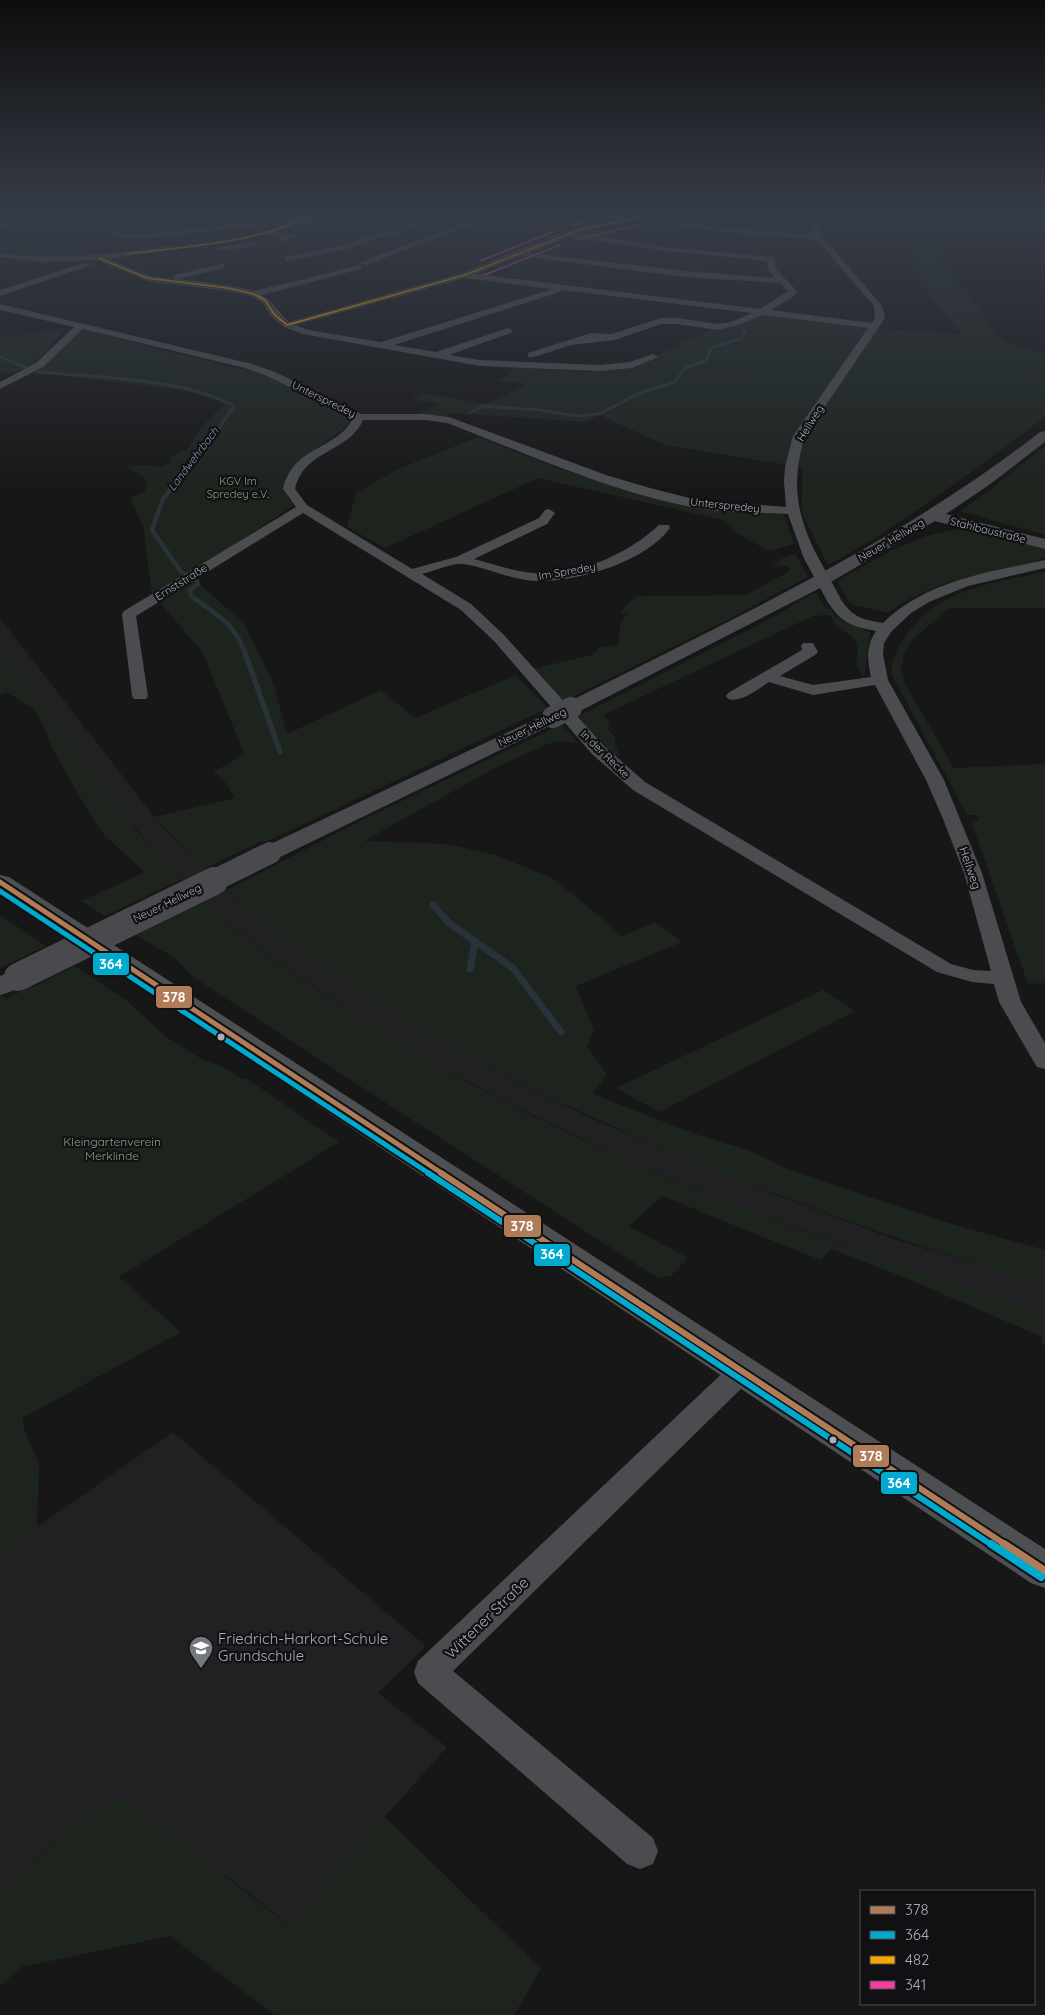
<svg xmlns="http://www.w3.org/2000/svg" width="1045" height="2015" font-family="Quicksand,sans-serif">
	<style>
		.built { fill: #212123 }
		.green { fill: #1d241e }
		.lines { fill: none; stroke-linecap: round; stroke-linejoin: round }
		.stream-far3 { stroke: #2a3239; stroke-width: 3 }
		.stream-far2 { stroke: #2a3239; stroke-width: 4.5 }
		.stream-far1 { stroke: #2a3239; stroke-width: 5.5 }
		.stream { stroke: #2a3239; stroke-width: 7 }
		.street { fill: #4b4c50; fill-rule: evenodd }
		.secondary { fill: #4a4a4e; fill-rule: evenodd }
		.primary { fill: #4d4f52; fill-rule: evenodd }
		.street-bridge { stroke: #4b4c50; stroke-width: 13 }
		.secondary-bridge-far1 { stroke: #4a4a4e; stroke-width: 22 }
		.secondary-bridge { stroke: #4a4a4e; stroke-width: 28 }
		.bus-1-far2-casing { stroke: #111113; stroke-width: 9 }
		.bus-1-far1-casing { stroke: #111113; stroke-width: 10 }
		.bus-1-casing { stroke: #111113; stroke-width: 12 }
		.bus-2-far2-casing { stroke: #111113; stroke-width: 9 }
		.bus-2-far1-casing { stroke: #111113; stroke-width: 10 }
		.bus-2-casing { stroke: #111113; stroke-width: 12 }
		.bus-3-casing { stroke: #111113; stroke-width: 3 }
		.bus-4-casing { stroke: #111113; stroke-width: 3 }
		.bus-1-far2 { stroke: #b07c57; stroke-width: 5 }
		.bus-1-far1 { stroke: #b07c57; stroke-width: 6 }
		.bus-1 { stroke: #b07c57; stroke-width: 8 }
		.bus-2-far2 { stroke: #00a9ce; stroke-width: 5 }
		.bus-2-far1 { stroke: #00a9ce; stroke-width: 6 }
		.bus-2 { stroke: #00a9ce; stroke-width: 8 }
		.bus-3 { stroke: #f7a600; stroke-width: 2 }
		.bus-4 { stroke: #f240a1; stroke-width: 2 }
		.bus-dot { fill: #a8adb8; stroke: #111113; stroke-width: 2 }
		.labels { text-anchor: middle; stroke-width: 4.5; stroke-linejoin: round; paint-order: stroke }
		.far-street-label { font-size: 11px; fill: #a8adb8; stroke: #111113 }
		.far-water-label { font-size: 11px; font-style: italic; fill: #7f9bb3; stroke: #111113 }
		.far-park-label { font-size: 11px; fill: #7fa381; stroke: #111113 }
		.street-label { font-size: 12px; fill: #a8adb8; stroke: #111113 }
		.park-label { font-size: 12px; fill: #7fa381; stroke: #111113 }
		.near-street-label { font-size: 15px; fill: #a8adb8; stroke: #111113 }
		.near-poi-label { font-size: 15px; fill: #a8adb8; stroke: #111113; text-anchor: start }
		.line-badge { stroke: #111113; stroke-width: 2 }
		.badge-label { font-size: 14px; text-anchor: middle; font-weight: bold; fill: #fff }
	</style>
	<rect width="100%" height="100%" fill="#171717"/>
	<g class="built">
		<path d="M0 618 163 828 235 898 337 976 444 1042 506 1076 595 1120 779 1196 891 1238 1045 1286V1312L917 1271 735 1205 617 1156 508 1103 429 1061 375 1029 266 953 213 910 166 863 115 804 0 649Z"/>
		<path d="M173 1432 426 1646 378 1693 447 1747 289 1925 231 1879 100 1803 0 1891V1553Z"/>
	</g>
	<g class="green">
		<path d="M0 214H36L10 221 68 228 92 254C64 264 28 256 0 251Z"/>
		<path d="M1045 222V225L929 234 953 278 969 295 1003 342 1045 354V417C975 469 905 524 828 565L802 513V467L665 445 599 415 585 422 455 413 444 416 418 414 439 404 411 399 424 393 487 404 526 384 497 380 509 375 516 367 588 372 637 365 709 330 718 331 763 314 883 329 961 334 920 283 905 232Z"/>
		<path d="M66 328C46 348 32 376 0 372V333L5 337Z"/>
		<path d="M85 329 154 348 265 375 350 415 348 423 342 430C328 441 281 468 284 488 284 494 291 500 294 505L189 575 244 623 273 682 287 734 381 690 415 718 516 675 548 708 266 842 262 841 204 869 154 817 235 798 225 782 213 770C223 768 238 760 243 751L203 653 152 593 143 527 130 498 145 491 147 484 144 477 127 467 144 465 160 467 171 463 172 456 189 448 201 427 225 404 187 391 35 372Z"/>
		<path d="M478 437 558 468 611 484 702 506 783 513 794 544 769 551 738 534 723 520 538 478 385 548 347 527 356 493 398 469Z"/>
		<path d="M1045 447V535L960 511 995 486Z"/>
		<path d="M965 529 982 530 1039 547 1045 550V557L1034 562C984 574 930 581 888 613L850 604 837 581C877 559 918 531 965 529Z"/>
		<path d="M795 554 808 577 721 623 562 702 532 669 591 655 598 651 597 648 618 645 621 622 627 614 621 613 627 604 637 596 746 595 790 571 789 566H774V565L779 560Z"/>
		<path d="M1045 572V608H951L947 610 912 640 904 654 901 669 905 684 954 768 1045 764V983L1028 984 971 821H979L977 815H967L891 673C892 659 897 648 905 637 935 590 994 582 1045 572Z"/>
		<path d="M816 592 826 609H830L836 617 842 621 860 627 870 633 864 678 856 663 858 649 855 640 835 623 829 615 813 616 603 715 610 725 607 728 615 737V746L620 755 615 756 577 717 766 621Z"/>
		<path d="M0 649 137 831 182 879 105 916 81 901 145 872 104 835 91 816 53 750 40 718 31 707 6 692 0 695Z"/>
		<path d="M562 724 578 743 557 741 545 745 493 769 364 841 448 844 495 855 550 877 573 894 622 936 655 922 682 942 576 986 594 1030 587 1047 607 1074 593 1094 698 1135 748 1150 786 1168 848 1190 945 1222 1045 1250V1286C929 1251 815 1211 703 1165 589 1118 478 1067 374 1000 323 967 271 932 227 890L362 820Z"/>
		<path d="M204 901C244 939 290 971 336 1002 551 1148 800 1233 1045 1312V1345L1041 1344 1042 1337 901 1276 831 1249 821 1260 813 1257 662 1196 629 1226 688 1258 671 1276 658 1278 392 1107 192 976 175 958 136 935Z"/>
		<path d="M0 915 46 946 0 968Z"/>
		<path d="M75 966 126 1000 165 1036 203 1060 221 1066 243 1079 246 1078 339 1142 119 1277 181 1332 22 1418 24 1429 39 1464 37 1528 0 1554V994L6 999 31 986 34 987Z"/>
		<path d="M823 990 855 1011 659 1112 616 1088Z"/>
		<path d="M126 1799 288 1925 385 1817 541 1969 514 2015H275L170 1936 21 1967 0 1986V1891L100 1803Z"/>
	</g>
	<g class="lines">
		<g class="stream-far3">
			<path d="M0 357 29 369"/>
			<path d="M37 372C94 377 185 378 234 406L215 434 185 470"/>
			<path d="M470 413 483 406 539 410 578 416 599 414 640 393 674 382 686 368 706 360 711 348 742 338V334L746 333 742 328"/>
		</g>
		<path class="stream-far2" d="M186 469 163 499 152 530 181 572 197 581 198 584 190 590 191 596C215 614 234 622 244 651"/>
		<path class="stream-far1" d="M244 650 280 752"/>
		<g class="stream">
			<path d="M433 905 449 923 513 968 561 1032"/>
			<path d="M470 969 475 941"/>
		</g>
		<g class="street">
			<path d="M507 214H526L522 216 481 221 366 265 359 263 477 217Z"/>
			<path d="M640 214 708 226 814 235 810 223 817 214H824L818 223 823 237 882 306 885 318 805 436C791 482 796 513 817 556L815 559 810 560 803 556 788 514C758 512 726 513 696 508 610 492 528 454 447 423L425 420H363C349 453 304 449 295 489L307 505 412 569 456 557 539 518 545 510 549 509 555 513 547 524 474 559C493 564 513 571 533 573 579 576 626 555 659 525H669L670 528C645 563 568 586 526 580 505 577 484 567 463 564 451 563 434 571 422 574L471 604 504 635 604 746 645 782 951 964 973 970 991 971 964 873 943 819 926 780 875 685 813 695 769 682C758 689 742 703 728 699L726 696 728 693 802 650 801 646 803 643H813L818 652 815 655 780 676 813 685 871 677C867 659 866 646 876 631 851 626 840 623 827 600L829 597H839C853 617 859 619 883 623 926 581 988 572 1045 560V568L968 586 929 602 911 613 891 632 884 643 883 654 888 680 944 780 982 873 1021 1002 1045 1043V1069L1037 1067 1034 1062 999 1002 994 984 972 982 937 972 633 790 592 754 494 641 461 610 303 513 136 616 148 696 146 699H134L132 696 122 614 124 611 296 507 283 489C293 445 338 450 353 418L267 376 245 368 83 329 43 367 0 389V382L36 363 74 327 0 310V304L252 364 275 372 361 414H425L449 417 606 475 650 488 697 500 786 507 784 482 785 467 793 436 868 328 763 315 738 325 718 330 677 324H661L615 340 571 345 534 357H528V353L591 333 612 334 661 318H677L718 324 731 322 752 313 561 290 560 292 394 345 436 352 508 328 513 331 511 333 449 355 480 360 599 365 630 362 653 354 658 357 632 368 599 371 480 366 303 334 284 327 271 316 262 302 251 296 228 291 147 281 97 260 42 262 0 257V253C57 261 112 254 169 246L173 248 172 250 108 259 149 276 174 279V275L221 264H224V268L178 279 228 285 254 291 361 265V269L262 295C273 301 279 313 289 322L462 273 563 232ZM639 219 708 230 817 240 874 306 875 318 872 323 771 310 794 296 797 291 776 269 774 257 666 247 577 233ZM569 237 666 251 767 261 768 270 775 278 686 271 529 253ZM520 256 686 277 780 283 788 291 760 309 476 274ZM465 278 553 289 381 342 308 330 296 325Z"/>
			<path d="M276 219H403L417 224 407 232 385 236 344 250 288 261H285V257L339 246 380 232 402 228 407 225 276 223 142 239H125L107 232 121 229 125 231 122 233 142 235Z"/>
			<path d="M262 230 294 235 298 237 282 242 278 240 283 237 262 234Z"/>
			<path d="M254 242H257V246L220 251 216 249 220 247Z"/>
			<path d="M84 263 91 265 0 296V290Z"/>
			<path d="M742 1360 752 1364 756 1371 752 1378 453 1671 653 1838 658 1851 653 1864 640 1869 627 1864 418 1683 414 1672 418 1661 732 1364Z"/>
		</g>
		<g class="secondary">
			<path d="M36 214H51L49 216 0 228V222Z"/>
			<path d="M1045 431V442L989 485 946 514 1045 539V549L935 521 824 586 578 712 571 714 564 712 561 708 564 704C727 622 895 545 1040 432Z"/>
			<path d="M553 711 560 713 563 717 560 721 278 858 270 860 262 858 258 853 262 848Z"/>
			<path d="M18 969 27 971 31 977C24 987 12 992 0 995V976Z"/>
		</g>
		<path class="primary" d="M0 875 9 877 1045 1549V1588L1031 1583 0 893Z"/>
		<path class="street-bridge" d="M810 556 834 600"/>
		<g class="secondary-bridge-far1">
			<path d="M553 717 571 708"/>
			<path d="M211 882 270 853"/>
		</g>
		<path class="secondary-bridge" d="M18 977 214 881"/>
		<defs>
			<path id="bus-1-far2" d="M0 882 443 1174"/>
			<path id="bus-1-far1" d="M441 1173 1006 1545"/>
			<path id="bus-1" d="M1004 1544 1045 1571"/>
			<path id="bus-2-far2" d="M0 891 430 1174"/>
			<path id="bus-2-far1" d="M428 1173 992 1545"/>
			<path id="bus-2" d="M991 1544 1041 1577"/>
			<g id="bus-3">
				<path d="M126 254C189 246 256 244 314 214"/>
				<path d="M99 258 147 278 228 288 254 294 265 300 274 314 287 325 465 275 579 230 639 217 645 214"/>
			</g>
			<g id="bus-4">
				<path d="M571 225 618 214"/>
				<path d="M575 240 641 224"/>
				<path d="M480 261 555 231"/>
				<path d="M484 275 560 245"/>
			</g>
		</defs>
		<use href="#bus-1-far2" class="bus-1-far2-casing"/>
		<use href="#bus-1-far1" class="bus-1-far1-casing"/>
		<use href="#bus-1" class="bus-1-casing"/>
		<use href="#bus-2-far2" class="bus-2-far2-casing"/>
		<use href="#bus-2-far1" class="bus-2-far1-casing"/>
		<use href="#bus-2" class="bus-2-casing"/>
		<use href="#bus-3" class="bus-3-casing"/>
		<use href="#bus-4" class="bus-4-casing"/>
		<use href="#bus-1-far2" class="bus-1-far2"/>
		<use href="#bus-1-far1" class="bus-1-far1"/>
		<use href="#bus-1" class="bus-1"/>
		<use href="#bus-2-far2" class="bus-2-far2"/>
		<use href="#bus-2-far1" class="bus-2-far1"/>
		<use href="#bus-2" class="bus-2"/>
		<use href="#bus-3" class="bus-3"/>
		<use href="#bus-4" class="bus-4"/>
	</g>
	<linearGradient id="sky" x2="0" y2="1"><stop stop-color="#0d0d0d"/><stop offset="0.43" stop-color="#363c47"/><stop offset="1" stop-color="#363c47" stop-opacity="0"/></linearGradient>
	<rect width="1045" height="496" fill="url(#sky)"/>
	<defs>
		<symbol id="school-pin" viewBox="-11 -11 22 30"><path d="M0 17L-7.5 6A9.5 9.5 0 1 1 7.5 6Z" fill="#757880" stroke="#111113"/><path d="M0-5L7-2L0 1L-7-2ZM-4 1L0 2.5L4 1V4Q0 6-4 4Z" fill="#fff"/></symbol>
	</defs>
	<g fill-rule="evenodd">
		<use href="#school-pin" x="187" y="1634" width="28" height="38"/>
	</g>
	<g class="bus-dot">
		<circle cx="221" cy="1037" r="4.5"/>
		<circle cx="833" cy="1440" r="4.5"/>
	</g>
	<g class="labels">
		<g class="far-street-label">
			<text transform="translate(324 399) rotate(26)" y="4">Unterspredey</text>
			<text transform="translate(810 423) rotate(-58)" y="4">Hellweg</text>
			<text transform="translate(725 505) rotate(6)" y="4">Unterspredey</text>
			<text transform="translate(988 530) rotate(14)" y="4">Stahlbaustraße</text>
			<text transform="translate(891 540) rotate(-30)" y="4">Neuer Hellweg</text>
			<text transform="translate(567 571) rotate(-10)" y="4">Im Spredey</text>
			<text transform="translate(181 582) rotate(-32)" y="4">Ernststraße</text>
			<text transform="translate(532 727) rotate(-26)" y="4">Neuer Hellweg</text>
			<text transform="translate(605 754) rotate(44)" y="4">In der Recke</text>
			<text transform="translate(167 903) rotate(-26)" y="4">Neuer Hellweg</text>
		</g>
		<g class="far-water-label">
			<text transform="translate(193 459) rotate(-53)" y="4">Landwehrbach</text>
		</g>
		<g class="far-park-label">
			<text x="238" y="485">KGV Im<tspan x="238" dy="13">Spredey e.V.</tspan></text>
		</g>
		<g class="street-label">
			<text transform="translate(970 868) rotate(71)" y="4">Hellweg</text>
		</g>
		<g class="park-label">
			<text x="112" y="1146">Kleingartenverein<tspan x="112" dy="14">Merklinde</tspan></text>
		</g>
		<g class="near-street-label">
			<text transform="translate(487 1618) rotate(-44)" y="5">Wittener Straße</text>
		</g>
		<g class="near-poi-label">
			<text x="218" y="1644">Friedrich-Harkort-Schule<tspan x="218" dy="17">Grundschule</tspan></text>
		</g>
	</g>
	<g class="line-badge">
		<rect x="92" y="952" width="38" height="24" rx="5" fill="#00a9ce"/>
		<rect x="155" y="985" width="38" height="24" rx="5" fill="#b07c57"/>
		<rect x="503" y="1214" width="39" height="24" rx="5" fill="#b07c57"/>
		<rect x="533" y="1243" width="38" height="24" rx="5" fill="#00a9ce"/>
		<rect x="852" y="1444" width="38" height="24" rx="5" fill="#b07c57"/>
		<rect x="880" y="1471" width="38" height="24" rx="5" fill="#00a9ce"/>
	</g>
	<g class="badge-label">
		<text x="111" y="969">364</text>
		<text x="174" y="1002">378</text>
		<text x="522" y="1231">378</text>
		<text x="552" y="1259">364</text>
		<text x="871" y="1461">378</text>
		<text x="899" y="1488">364</text>
	</g>
	<rect x="860" y="1890" width="175" height="115" fill="#111113" stroke="#4d4f55"/>
	<rect x="870" y="1906" width="25" height="8" fill="#b07c57" stroke="#4d4f55"/>
	<text x="905" y="1915" font-size="15" fill="#a8adb8">378</text>
	<rect x="870" y="1931" width="25" height="8" fill="#00a9ce" stroke="#4d4f55"/>
	<text x="905" y="1940" font-size="15" fill="#a8adb8">364</text>
	<rect x="870" y="1956" width="25" height="8" fill="#f7a600" stroke="#4d4f55"/>
	<text x="905" y="1965" font-size="15" fill="#a8adb8">482</text>
	<rect x="870" y="1981" width="25" height="8" fill="#f240a1" stroke="#4d4f55"/>
	<text x="905" y="1990" font-size="15" fill="#a8adb8">341</text>
</svg>
